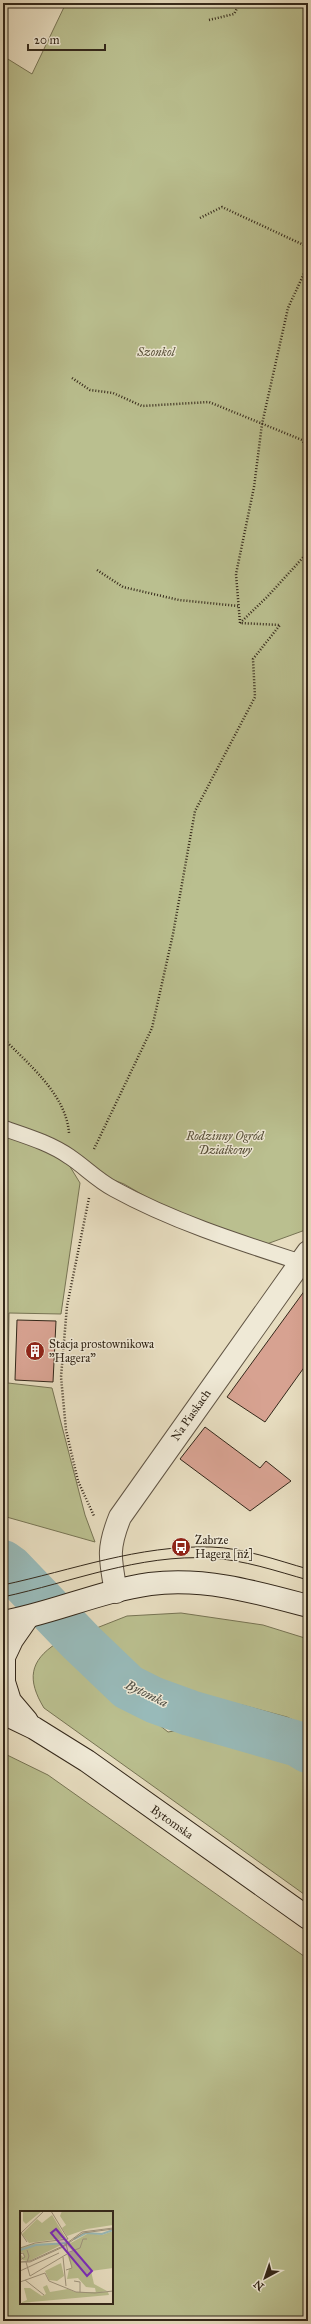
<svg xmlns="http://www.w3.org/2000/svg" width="311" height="2324" font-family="'IM FELL Great Primer',serif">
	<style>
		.green { fill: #babf8f; stroke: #777454; fill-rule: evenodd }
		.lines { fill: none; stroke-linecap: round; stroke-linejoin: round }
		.river { stroke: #98bab9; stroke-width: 46 }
		.building { fill: #d7a291; stroke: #34281a }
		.lane-casing { stroke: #615544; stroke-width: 17 }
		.street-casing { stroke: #615544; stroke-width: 24 }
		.secondary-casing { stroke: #34281a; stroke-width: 24 }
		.path { stroke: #34281a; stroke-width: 2.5; stroke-dasharray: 1 2; stroke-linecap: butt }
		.lane { stroke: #efe9d6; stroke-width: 15 }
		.street { stroke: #efe9d6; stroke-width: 22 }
		.secondary { stroke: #efe9d6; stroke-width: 22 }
		.tram { stroke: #34281a; stroke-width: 1 }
		.labels { text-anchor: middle; stroke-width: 3; stroke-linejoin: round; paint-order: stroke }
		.park-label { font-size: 12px; font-style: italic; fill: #564e37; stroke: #efe9d6 }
		.poi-label { font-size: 12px; fill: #34281a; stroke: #efe9d6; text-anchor: start }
		.street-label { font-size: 12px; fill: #34281a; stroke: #efe9d6 }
		.water-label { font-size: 13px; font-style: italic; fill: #4d4c42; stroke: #efe9d6 }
		.inset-river { fill: none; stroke: #98bab9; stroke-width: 2 }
		.inset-road { fill: none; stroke: #9f957e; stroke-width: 1 }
		.view { fill: #7b2cbf; fill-opacity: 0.15; stroke: #7b2cbf; stroke-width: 2 }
		.inset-edge { fill: none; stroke: #34281a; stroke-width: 2 }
	</style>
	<rect width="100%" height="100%" fill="#e7ddc0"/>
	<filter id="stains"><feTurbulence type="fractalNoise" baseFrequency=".005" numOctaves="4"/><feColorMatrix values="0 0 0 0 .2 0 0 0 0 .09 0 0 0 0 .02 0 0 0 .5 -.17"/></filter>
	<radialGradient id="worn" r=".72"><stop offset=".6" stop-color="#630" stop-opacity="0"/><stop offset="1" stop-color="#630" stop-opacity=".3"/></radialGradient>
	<g class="green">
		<path d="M66 3H308V1229L264 1245 176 1214 124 1184 101 1175 3 1124V56L32 74Z"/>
		<path d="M3 1134 50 1153 69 1165 80 1183 61 1314 9 1313 8 1383 52 1388 85 1515 95 1542 3 1516Z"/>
		<path d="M181 1613 263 1625 308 1639V1727L287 1717 242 1705 160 1692 94 1629 127 1616Z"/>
		<path d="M57 1643 168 1732 209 1725 270 1742 308 1763V1897L44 1708C27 1680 29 1661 57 1643Z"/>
		<path d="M3 1753 48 1775 308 1959V2321H3ZM21 2212H112V2303H21Z"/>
	</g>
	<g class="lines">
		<path class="river" d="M3 1563 10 1568 81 1642 128 1687 154 1700 190 1713 298 1744 308 1750"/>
	</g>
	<g class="building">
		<path d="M308 1286V1362L265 1422 227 1397Z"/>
		<path d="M17 1320 56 1321 53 1382 15 1380Z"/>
		<path d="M205 1427 260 1468 266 1461 291 1481 250 1511 180 1459Z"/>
	</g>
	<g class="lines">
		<defs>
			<path id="lane" d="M3 1128C26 1136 50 1143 70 1157 85 1167 97 1180 114 1189 172 1221 238 1242 300 1262"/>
			<path id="street" d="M116 1592C110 1559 107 1549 120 1517L308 1252"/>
			<g id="secondary">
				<path d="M3 1622C53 1613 100 1591 150 1584 204 1577 256 1592 308 1606"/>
				<path d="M3 1713 34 1728 87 1761 308 1918"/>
				<path d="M27 1721 10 1701 4 1682V1657L12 1640 28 1617"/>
			</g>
		</defs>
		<use href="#lane" class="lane-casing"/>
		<use href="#street" class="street-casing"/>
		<use href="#secondary" class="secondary-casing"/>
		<g class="path">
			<path d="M209 20 234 14 240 3"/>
			<path d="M200 218 222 207 308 247"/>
			<path d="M72 378 90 390 113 393 142 406 209 402 302 440 308 449"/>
			<path d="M97 570 123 587 179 600 238 606"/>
			<path d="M240 623 236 574 254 487 262 424 288 308 308 265"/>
			<path d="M240 623 268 596 308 552"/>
			<path d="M3 1038C28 1064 66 1094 69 1133"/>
			<path d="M94 1149 152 1028 173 934 195 811 255 697 253 659 280 625 240 623"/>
			<path d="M89 1198 67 1306 61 1377 66 1430 78 1481 94 1516"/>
		</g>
		<use href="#lane" class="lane"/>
		<use href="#street" class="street"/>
		<use href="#secondary" class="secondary"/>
		<g class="tram">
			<path d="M3 1585C73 1570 138 1545 211 1547 244 1548 276 1560 308 1569"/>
			<path d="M3 1597C72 1582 139 1554 211 1558 244 1560 276 1571 308 1580"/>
		</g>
	</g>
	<defs>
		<symbol id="building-disc" viewBox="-11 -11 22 22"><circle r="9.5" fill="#8f2418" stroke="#efe9d6"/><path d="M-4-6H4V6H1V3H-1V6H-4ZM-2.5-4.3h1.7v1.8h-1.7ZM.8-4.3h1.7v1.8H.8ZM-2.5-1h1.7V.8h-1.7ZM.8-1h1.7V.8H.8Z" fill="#fff"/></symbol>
		<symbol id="bus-disc" viewBox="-11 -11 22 22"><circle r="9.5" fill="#8f2418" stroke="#efe9d6"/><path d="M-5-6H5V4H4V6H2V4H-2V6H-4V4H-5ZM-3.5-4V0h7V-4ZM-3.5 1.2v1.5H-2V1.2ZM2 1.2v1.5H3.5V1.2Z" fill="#fff"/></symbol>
	</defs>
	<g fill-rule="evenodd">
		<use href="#building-disc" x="24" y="1340" width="22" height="22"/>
		<use href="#bus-disc" x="170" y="1536" width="22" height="22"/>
	</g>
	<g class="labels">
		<g class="park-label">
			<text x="156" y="356">Szonkol</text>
			<text x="225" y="1140">Rodzinny Ogród<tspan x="225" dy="14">Działkowy</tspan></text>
		</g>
		<g class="poi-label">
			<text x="49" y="1348">Stacja prostownikowa<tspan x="49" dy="14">"Hagera"</tspan></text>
			<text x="195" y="1544">Zabrze<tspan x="195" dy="14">Hagera [nż]</tspan></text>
		</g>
		<g class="street-label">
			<text transform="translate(191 1415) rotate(-55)" y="4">Na Piaskach</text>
			<text transform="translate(172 1822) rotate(35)" y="4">Bytomska</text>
		</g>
		<g class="water-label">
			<text transform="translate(147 1693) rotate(26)" y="5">Bytomka</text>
		</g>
	</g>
	<g transform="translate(20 2211)">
		<rect width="93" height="93" fill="#e7ddc0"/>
		<path d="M3 0H22L6 13 3 10ZM42 0H93V14L67 18 47 25 42 17 46 14 40 5ZM32 4 46 27 9 32 2 23 17 8 22 12ZM93 20V57L71 60 74 73 87 80 76 82 75 77 66 76 58 67 47 68 49 58 52 57 47 43 53 40 47 34 69 22 82 24ZM46 30 16 33 45 32 9 50 1 49H3L0 46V43L4 47 3 41 0 43V37L12 33ZM41 52 44 65 37 70 29 69 25 60ZM27 74 30 81 48 78 55 81H88L89 84 0 92 7 89 4 77H10L22 85 26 83 23 76Z" fill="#babf8f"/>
		<path class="inset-river" d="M54 28 66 22 82 23 93 19M0 39 16 34 48 32"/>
		<path class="inset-road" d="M31 0 48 28M7 31 1 22 24 0M46 33 52 57 46 59M0 37 15 32 48 28M7 39 9 45 7 51M47 42 60 37 63 28H67M0 43 3 42 5 46 0 49M43 46 46 75M0 51 10 50 43 35 62 21 93 17M0 51H10L43 36 63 22 93 18M6 51 10 65M0 60 39 42M10 65 47 43M5 69 24 84M54 70 60 71V81M0 71 25 62 29 70 56 81 75 82 93 80"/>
		<path class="view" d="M36 18 72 60 67 65 31 22Z"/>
		<rect width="93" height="93" class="inset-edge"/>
	</g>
	<rect width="311" height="2324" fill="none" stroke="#e7ddc0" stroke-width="16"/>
	<rect x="4" y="4" width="303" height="2316" fill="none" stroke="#34281a" stroke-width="2"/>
	<rect x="8" y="8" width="295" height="2308" fill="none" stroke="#34281a"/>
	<g transform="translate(265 2278) rotate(220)" stroke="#efe9d6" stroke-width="3" paint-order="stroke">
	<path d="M0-3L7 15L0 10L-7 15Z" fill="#34281a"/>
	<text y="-6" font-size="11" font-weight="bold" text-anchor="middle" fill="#34281a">N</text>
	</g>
	<path d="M28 44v6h77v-6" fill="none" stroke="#34281a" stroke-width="2"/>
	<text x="34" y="44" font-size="12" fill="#34281a" stroke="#efe9d6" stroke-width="3" paint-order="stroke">20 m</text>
	<rect width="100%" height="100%" filter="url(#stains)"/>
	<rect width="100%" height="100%" fill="url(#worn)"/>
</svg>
